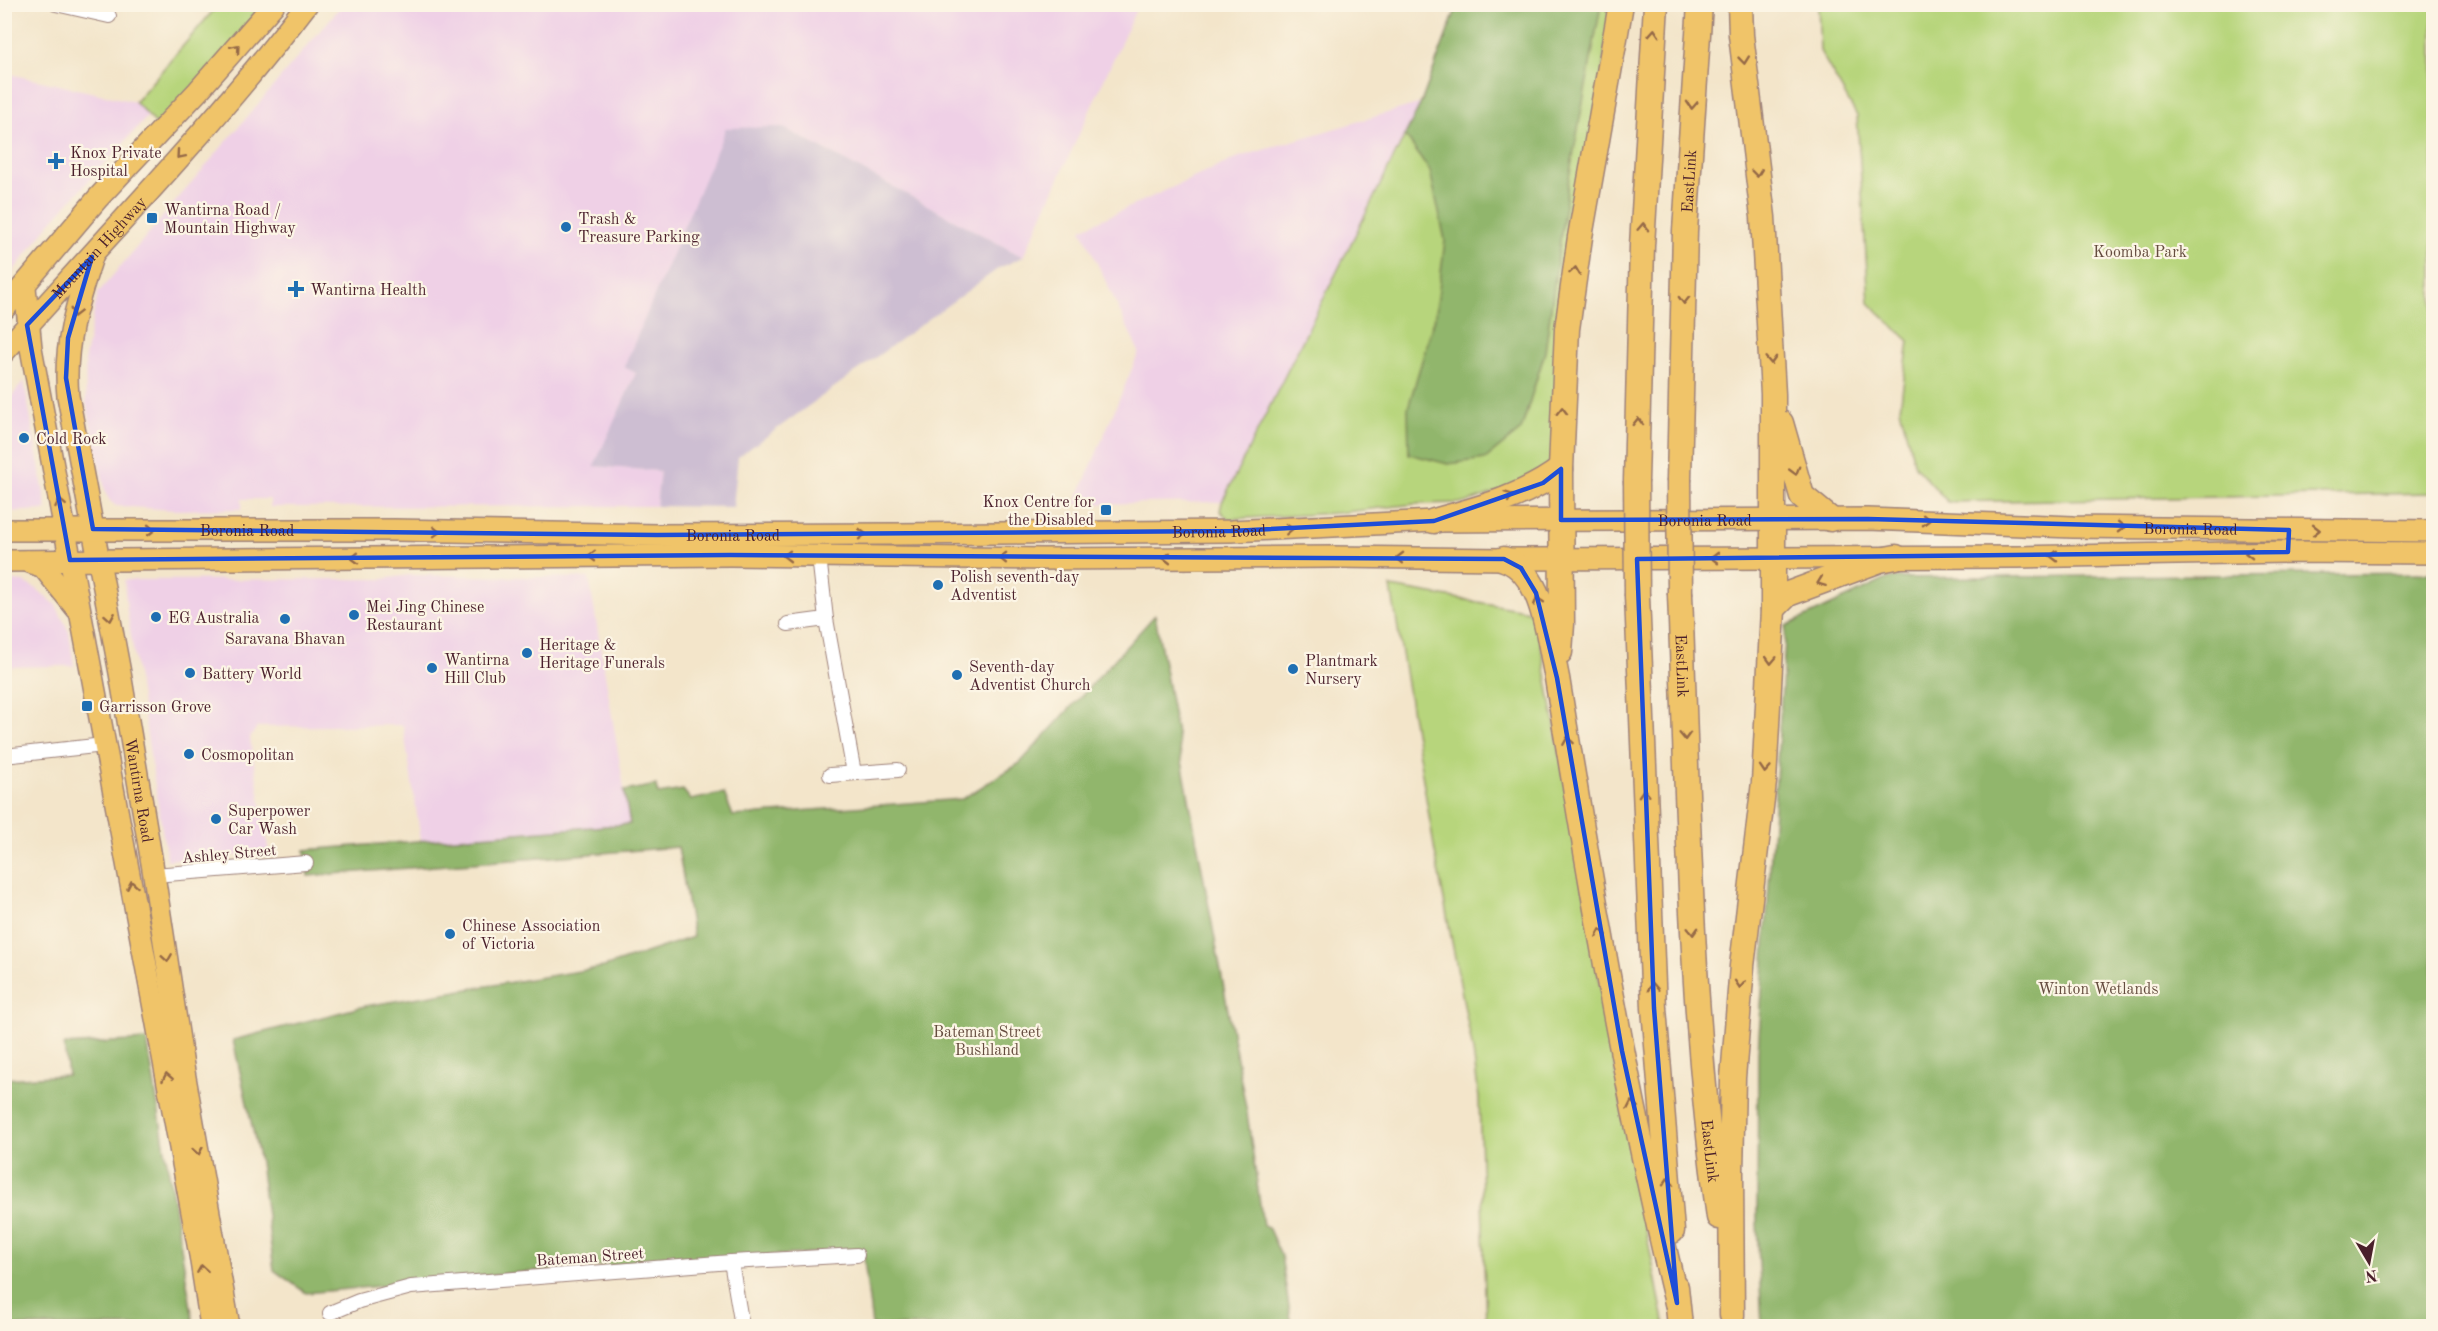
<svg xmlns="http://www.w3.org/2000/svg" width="2438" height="1331" font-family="'Old Standard TT',serif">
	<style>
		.built { fill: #efd0e6 }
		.industrial { fill: #cdbed2 }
		.green { fill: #b7d57c; stroke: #807a54; stroke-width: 1.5 }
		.forest { fill: #91b66c; stroke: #6e6a4c; stroke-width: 1.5 }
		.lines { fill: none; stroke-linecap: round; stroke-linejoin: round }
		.minor-casing { stroke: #9e827a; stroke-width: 16 }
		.primary-casing { stroke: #9e827a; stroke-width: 24 }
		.motorway-casing { stroke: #9e827a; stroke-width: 27 }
		.minor { stroke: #fff; stroke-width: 14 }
		.primary { stroke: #f0c469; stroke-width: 21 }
		.motorway { stroke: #f0c469; stroke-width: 24 }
		.motorway-bridge-casing { stroke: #9e827a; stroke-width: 27; stroke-linecap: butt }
		.motorway-bridge { stroke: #f0c469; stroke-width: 24 }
		.oneway { stroke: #956947 }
		.marked { fill: none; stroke: #1d4ed8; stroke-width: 4.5; stroke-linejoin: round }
		.poi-dot { fill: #1f6fb2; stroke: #fcf5e5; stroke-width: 2 }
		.labels { text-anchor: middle; stroke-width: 4.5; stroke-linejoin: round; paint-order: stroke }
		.poi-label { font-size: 16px; fill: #4a1f2b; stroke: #fcf5e5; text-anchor: start }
		.street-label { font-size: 16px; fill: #4a1f2b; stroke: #fcf5e5 }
		.park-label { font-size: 16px; fill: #654c3f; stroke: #fcf5e5 }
	</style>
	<rect width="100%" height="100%" fill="#fcf5e5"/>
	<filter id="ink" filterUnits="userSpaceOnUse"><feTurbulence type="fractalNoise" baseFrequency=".0167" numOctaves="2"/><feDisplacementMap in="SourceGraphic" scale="12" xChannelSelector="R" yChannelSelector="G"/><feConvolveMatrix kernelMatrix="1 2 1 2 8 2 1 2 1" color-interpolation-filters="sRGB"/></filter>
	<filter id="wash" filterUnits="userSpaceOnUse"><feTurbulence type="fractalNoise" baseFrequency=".008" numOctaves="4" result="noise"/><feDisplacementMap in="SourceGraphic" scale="24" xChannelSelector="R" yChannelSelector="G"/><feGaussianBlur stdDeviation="1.35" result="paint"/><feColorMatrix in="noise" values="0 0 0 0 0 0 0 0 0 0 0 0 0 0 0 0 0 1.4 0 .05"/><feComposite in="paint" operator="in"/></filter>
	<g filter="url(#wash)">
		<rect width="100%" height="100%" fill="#f3e5ca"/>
		<g class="built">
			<path d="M342 5H1138L1023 257 782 127 625 367 636 373 595 466 660 471 656 506 270 507V499H242V509L175 510 116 506 110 501 106 494 86 402 85 357 98 293Z"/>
			<path d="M5 73 135 102 148 116 50 223 5 282Z"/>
			<path d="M1421 103 1222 502 1075 504 1139 352 1081 229 1239 157Z"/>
			<path d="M24 381 47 510 5 512V404Z"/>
			<path d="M410 575 589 578 630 824 421 840 403 725 257 727 250 738 269 853 167 860 127 611 124 580 382 579Z"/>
			<path d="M12 581 24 582 37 589 56 605 69 632 74 666 5 667V582Z"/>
		</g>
		<path class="industrial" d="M782 127 1023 257 999 268 738 457 733 507 656 506 660 471 594 466 636 373 624 367 726 128Z"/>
		<g class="green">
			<path d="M218 5H274L162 130 135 102Z"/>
			<path d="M1458 5H1611L1551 464 1539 477 1465 503 1415 504 1337 513 1229 519 1220 511 1222 502 1421 103Z"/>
			<path d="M1818 5H2433V493L1948 502 1915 466 1900 409 1909 341 1869 303 1857 116 1820 51Z"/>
			<path d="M1391 587 1535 612 1625 1125 1665 1326H1486L1479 1098 1473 1051 1437 864Z"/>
		</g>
		<g class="forest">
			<path d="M1458 4 1601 5 1568 183 1545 352 1521 430 1485 459 1448 464 1409 454 1408 408 1436 313 1445 240 1430 171 1405 135 1421 103Z"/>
			<path d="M2433 573V1326H1762L1757 1222 1758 1052 1786 626 1889 578Z"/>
			<path d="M1155 615 1247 1113 1263 1225 1268 1227 1281 1256 1292 1326H872L863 1250 571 1268 306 1293 274 1270 260 1162 233 1040 365 1006 604 967 693 937 678 847 308 876 305 850 630 824 624 791 656 785 658 794 683 790 691 800 724 793 733 816 962 799 1020 763Z"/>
			<path d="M147 1040 194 1326H5V1079L68 1075 64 1045Z"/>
		</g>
	</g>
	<g filter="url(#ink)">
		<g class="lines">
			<defs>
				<g id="minor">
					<path d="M56 4 109 16"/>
					<path d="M819 556 826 619 854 773"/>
					<path d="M788 624 826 619"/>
					<path d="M4 756 104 745"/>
					<path d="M830 775 898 770"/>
					<path d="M154 875 306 863"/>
					<path d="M731 1262 742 1326"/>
					<path d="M330 1313 359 1301 411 1287 731 1262 857 1255"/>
				</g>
				<g id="primary">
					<path id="s1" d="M92 257C77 303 63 346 68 396L120 673 154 875 183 1066 229 1326"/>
					<path d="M25 287 31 348 200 1255 211 1326"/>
					<path d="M4 309 98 198 198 91 274 4"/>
					<path id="s2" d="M4 352C106 237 214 126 307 4"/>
					<path id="s3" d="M4 530H394L657 535 897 534 1231 531 1434 521 1868 519 2073 527 2434 531"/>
					<path d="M4 561 730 555 1043 559 1334 557 1504 559 2017 557 2288 552 2434 553"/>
					<path d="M27 561 43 567 77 609"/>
				</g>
				<g id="motorway">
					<path d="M1781 423 1802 496 1830 519"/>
					<path id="s4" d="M1679 479 1685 231 1700 4"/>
					<path d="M1636 481 1642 246 1656 4"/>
					<path d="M1434 521C1477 509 1525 497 1561 469"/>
					<path d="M1504 559C1544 572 1549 642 1557 678 1591 887 1627 1097 1677 1303"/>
					<path id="s5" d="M1680 594C1688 801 1690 1011 1719 1217"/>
					<path d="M1637 596 1654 1008 1672 1231"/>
					<path d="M1773 609 1788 594 1880 560 1896 557"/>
					<path d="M1560 652 1562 624 1561 469 1567 329 1580 237 1621 4"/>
					<path d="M1676 1287 1680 1326"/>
					<path d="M1732 1315 1731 1173 1733 1078 1742 966 1764 782 1773 609V394L1763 217 1741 35 1740 4"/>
				</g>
			</defs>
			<use href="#minor" class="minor-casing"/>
			<use href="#primary" class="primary-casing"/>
			<use href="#motorway" class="motorway-casing"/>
			<use href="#minor" class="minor"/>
			<use href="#primary" class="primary"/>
			<use href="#motorway" class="motorway"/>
			<defs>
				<g id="motorway-bridge">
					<path d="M1679 479 1680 594"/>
					<path d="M1636 481 1637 596"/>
				</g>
			</defs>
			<use href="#motorway-bridge" class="motorway-bridge-casing"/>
			<use href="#motorway-bridge" class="motorway-bridge"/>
		</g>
		<defs><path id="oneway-chevron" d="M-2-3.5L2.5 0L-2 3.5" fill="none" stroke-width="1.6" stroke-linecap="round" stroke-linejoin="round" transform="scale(1.5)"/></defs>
		<g class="oneway">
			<use href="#oneway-chevron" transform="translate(1654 33) rotate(-86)"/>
			<use href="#oneway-chevron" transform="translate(236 48) rotate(-49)"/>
			<use href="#oneway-chevron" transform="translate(1744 60) rotate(84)"/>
			<use href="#oneway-chevron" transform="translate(1692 105) rotate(93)"/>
			<use href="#oneway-chevron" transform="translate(180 155) rotate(131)"/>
			<use href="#oneway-chevron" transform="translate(1757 173) rotate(83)"/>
			<use href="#oneway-chevron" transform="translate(1643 227) rotate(-87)"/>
			<use href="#oneway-chevron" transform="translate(1575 271) rotate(-82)"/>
			<use href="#oneway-chevron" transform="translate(1684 300) rotate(91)"/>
			<use href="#oneway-chevron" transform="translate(75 313) rotate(104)"/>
			<use href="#oneway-chevron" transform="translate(1771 360) rotate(87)"/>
			<use href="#oneway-chevron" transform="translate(1562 411) rotate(-89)"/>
			<use href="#oneway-chevron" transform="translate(1638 422) rotate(-89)"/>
			<use href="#oneway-chevron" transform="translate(1795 471) rotate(74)"/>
			<use href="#oneway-chevron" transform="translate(1509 496) rotate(-21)"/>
			<use href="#oneway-chevron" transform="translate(60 503) rotate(-101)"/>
			<use href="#oneway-chevron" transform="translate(1926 520) rotate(1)"/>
			<use href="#oneway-chevron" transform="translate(2121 527) rotate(1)"/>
			<use href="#oneway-chevron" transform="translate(1289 529) rotate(-3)"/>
			<use href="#oneway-chevron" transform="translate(151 530)"/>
			<use href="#oneway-chevron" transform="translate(2316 530)"/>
			<use href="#oneway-chevron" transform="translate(436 532) rotate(2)"/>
			<use href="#oneway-chevron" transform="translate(862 534)"/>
			<use href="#oneway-chevron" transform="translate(2249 553) rotate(179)"/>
			<use href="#oneway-chevron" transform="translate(592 556) rotate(180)"/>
			<use href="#oneway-chevron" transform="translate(787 556) rotate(-180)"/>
			<use href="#oneway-chevron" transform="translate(2054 556) rotate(179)"/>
			<use href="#oneway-chevron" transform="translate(355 558) rotate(179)"/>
			<use href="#oneway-chevron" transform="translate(1003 558) rotate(-179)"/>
			<use href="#oneway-chevron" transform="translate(1167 558) rotate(180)"/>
			<use href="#oneway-chevron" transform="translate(1400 558) rotate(-179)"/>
			<use href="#oneway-chevron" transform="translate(1715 558) rotate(180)"/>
			<use href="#oneway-chevron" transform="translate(1821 582) rotate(159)"/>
			<use href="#oneway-chevron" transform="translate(1538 601) rotate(-108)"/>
			<use href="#oneway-chevron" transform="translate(110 617) rotate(80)"/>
			<use href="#oneway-chevron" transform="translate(1771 660) rotate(92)"/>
			<use href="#oneway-chevron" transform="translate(1685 736) rotate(88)"/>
			<use href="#oneway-chevron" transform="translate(1568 741) rotate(-99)"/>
			<use href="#oneway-chevron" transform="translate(1765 769) rotate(94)"/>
			<use href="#oneway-chevron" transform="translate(1644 793) rotate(-92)"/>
			<use href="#oneway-chevron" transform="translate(132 885) rotate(-100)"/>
			<use href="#oneway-chevron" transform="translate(1693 931) rotate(88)"/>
			<use href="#oneway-chevron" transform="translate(1601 933) rotate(-100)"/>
			<use href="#oneway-chevron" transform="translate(167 958) rotate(81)"/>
			<use href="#oneway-chevron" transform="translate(1740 984) rotate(94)"/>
			<use href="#oneway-chevron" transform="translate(1653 987) rotate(-93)"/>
			<use href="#oneway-chevron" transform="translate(167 1077) rotate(-101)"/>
			<use href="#oneway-chevron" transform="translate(1632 1105) rotate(-101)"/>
			<use href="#oneway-chevron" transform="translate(198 1151) rotate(80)"/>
			<use href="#oneway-chevron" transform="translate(1668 1182) rotate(-94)"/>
			<use href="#oneway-chevron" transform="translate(202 1269) rotate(-99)"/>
		</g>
	</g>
	<path class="marked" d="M92 257 68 338 66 378 93 529 657 535 1231 531 1434 521 1543 483 1561 469V520L1868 519 2289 530 2288 552 1637 559 1654 1008 1677 1303 1622 1051 1557 678 1536 593 1521 568 1504 559 730 555 70 560 27 325Z"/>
	<g class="poi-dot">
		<path d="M53 152h6v6h6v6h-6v6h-6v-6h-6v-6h6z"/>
		<rect x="146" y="212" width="12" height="12" rx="3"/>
		<circle cx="566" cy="227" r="6"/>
		<path d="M293 280h6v6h6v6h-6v6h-6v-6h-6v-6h6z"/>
		<circle cx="24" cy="438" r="6"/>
		<rect x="1100" y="504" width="12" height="12" rx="3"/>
		<circle cx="938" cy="585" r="6"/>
		<circle cx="354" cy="615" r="6"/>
		<circle cx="156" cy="617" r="6"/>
		<circle cx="285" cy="619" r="6"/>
		<circle cx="527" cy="653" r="6"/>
		<circle cx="432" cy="668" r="6"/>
		<circle cx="1293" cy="669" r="6"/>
		<circle cx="190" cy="673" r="6"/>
		<circle cx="957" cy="675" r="6"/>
		<rect x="81" y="700" width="12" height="12" rx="3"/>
		<circle cx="189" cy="754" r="6"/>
		<circle cx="216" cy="819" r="6"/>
		<circle cx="450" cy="934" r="6"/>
	</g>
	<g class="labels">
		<g class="poi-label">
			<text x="70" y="158">Knox Private<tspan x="70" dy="18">Hospital</tspan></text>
			<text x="164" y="215">Wantirna Road /<tspan x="164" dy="18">Mountain Highway</tspan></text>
			<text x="578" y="224">Trash &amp;<tspan x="578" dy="18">Treasure Parking</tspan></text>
			<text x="310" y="295">Wantirna Health</text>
			<text x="36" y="444">Cold Rock</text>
			<text x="1094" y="507" text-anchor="end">Knox Centre for<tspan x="1094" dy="18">the Disabled</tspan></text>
			<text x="950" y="582">Polish seventh-day<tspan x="950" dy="18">Adventist</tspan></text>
			<text x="366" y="612">Mei Jing Chinese<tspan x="366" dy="18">Restaurant</tspan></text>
			<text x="168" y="623">EG Australia</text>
			<text x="285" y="644" text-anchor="middle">Saravana Bhavan</text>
			<text x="539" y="650">Heritage &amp;<tspan x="539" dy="18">Heritage Funerals</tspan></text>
			<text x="444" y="665">Wantirna<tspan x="444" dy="18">Hill Club</tspan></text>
			<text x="1305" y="666">Plantmark<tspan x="1305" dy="18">Nursery</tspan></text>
			<text x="969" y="672">Seventh-day<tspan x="969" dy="18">Adventist Church</tspan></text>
			<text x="202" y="679">Battery World</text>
			<text x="99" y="712">Garrisson Grove</text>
			<text x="201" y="760">Cosmopolitan</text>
			<text x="228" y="816">Superpower<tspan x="228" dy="18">Car Wash</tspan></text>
			<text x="462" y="931">Chinese Association<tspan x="462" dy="18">of Victoria</tspan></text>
		</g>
		<g class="street-label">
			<text dy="6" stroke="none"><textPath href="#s4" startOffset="298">EastLink</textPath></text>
			<text dy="6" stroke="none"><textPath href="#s2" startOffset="141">Mountain Highway</textPath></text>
			<text dy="6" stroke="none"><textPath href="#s3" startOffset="1701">Boronia Road</textPath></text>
			<text dy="6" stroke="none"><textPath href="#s3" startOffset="2187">Boronia Road</textPath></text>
			<text dy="6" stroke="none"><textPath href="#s3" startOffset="243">Boronia Road</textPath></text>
			<text dy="6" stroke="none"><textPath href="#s3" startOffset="1215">Boronia Road</textPath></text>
			<text dy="6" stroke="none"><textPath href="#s3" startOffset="729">Boronia Road</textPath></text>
			<text dy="6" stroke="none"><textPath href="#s5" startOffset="72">EastLink</textPath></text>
			<text dy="6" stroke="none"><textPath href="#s1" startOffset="543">Wantirna Road</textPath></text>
			<text transform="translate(229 853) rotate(-5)" y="6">Ashley Street</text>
			<text dy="6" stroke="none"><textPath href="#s5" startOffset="558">EastLink</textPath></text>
			<text transform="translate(590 1256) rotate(-4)" y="6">Bateman Street</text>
		</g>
		<g class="park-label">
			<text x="2140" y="257">Koomba Park</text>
			<text x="2098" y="994">Winton Wetlands</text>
			<text x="987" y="1037">Bateman Street<tspan x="987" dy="18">Bushland</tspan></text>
		</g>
	</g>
	<rect width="2438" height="1331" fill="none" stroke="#fcf5e5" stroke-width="24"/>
	<g transform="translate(2369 1262) rotate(170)" stroke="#fcf5e5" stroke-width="4.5" paint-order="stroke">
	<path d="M0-4.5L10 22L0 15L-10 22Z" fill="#4a1f2b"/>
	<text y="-9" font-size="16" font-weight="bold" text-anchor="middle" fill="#4a1f2b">N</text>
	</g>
</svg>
